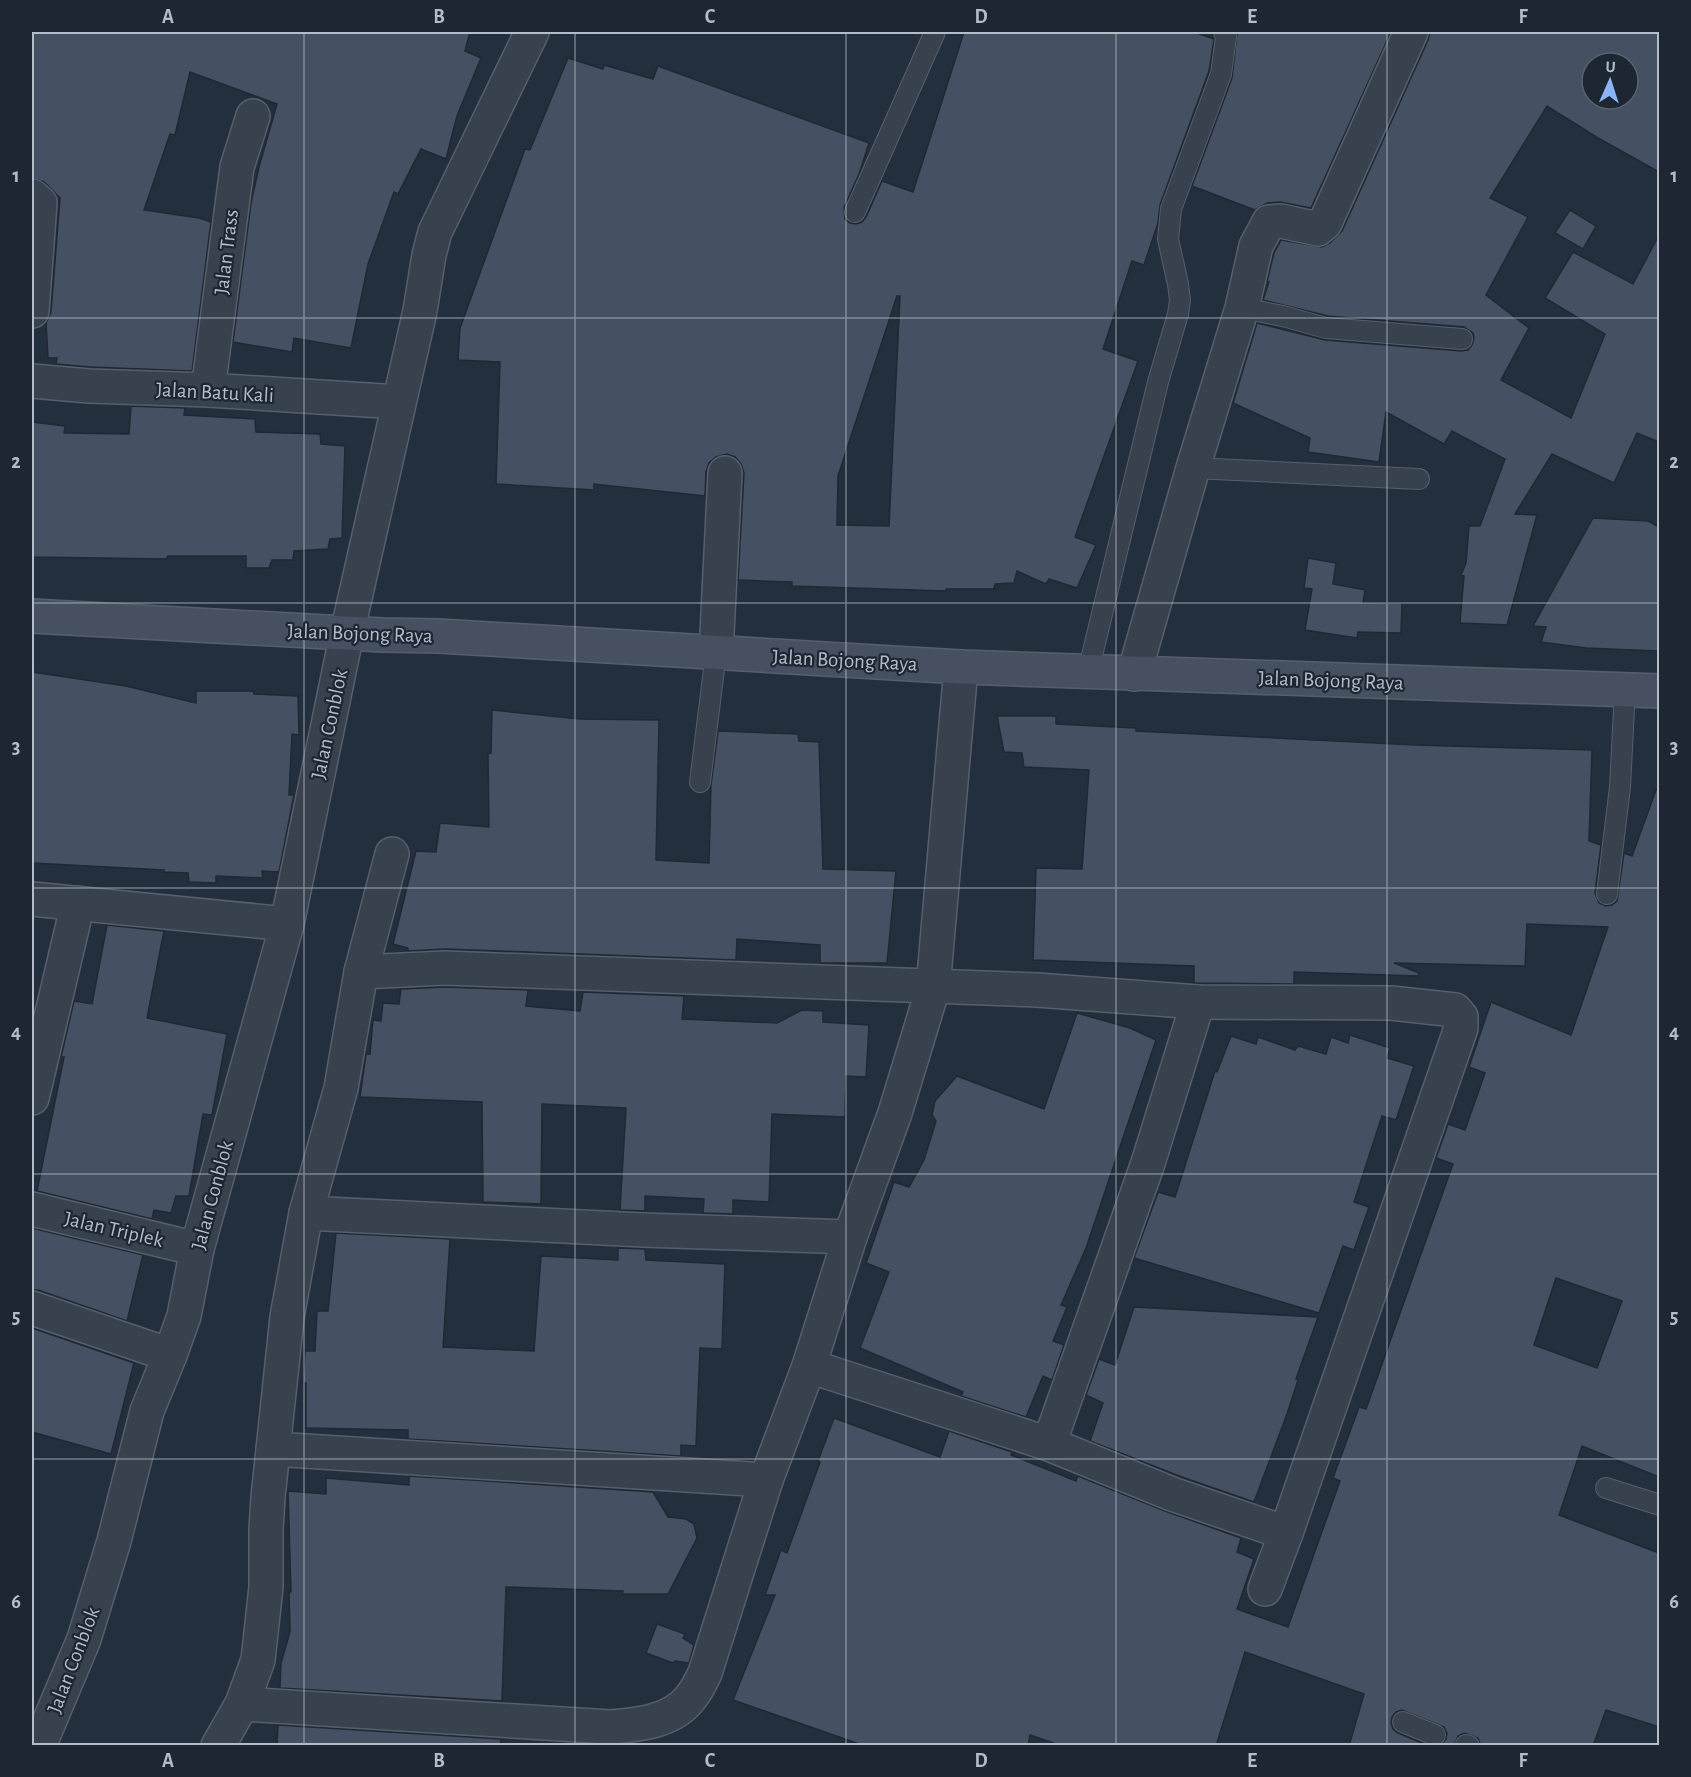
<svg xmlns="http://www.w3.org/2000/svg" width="1691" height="1777" font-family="'Alegreya Sans',sans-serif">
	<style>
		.building { fill: #455162; stroke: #1f2835; stroke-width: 1.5; fill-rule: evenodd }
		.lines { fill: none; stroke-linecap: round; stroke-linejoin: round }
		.lane-casing { stroke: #565f6c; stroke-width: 22 }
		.street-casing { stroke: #565f6c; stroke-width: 36 }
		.secondary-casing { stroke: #565f6c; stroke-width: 36 }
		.lane { stroke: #38414e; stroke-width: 20 }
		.street { stroke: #38414e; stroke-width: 33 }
		.secondary { stroke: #465061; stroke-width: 33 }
		.grid { fill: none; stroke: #b4bcc9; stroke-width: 1.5; stroke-opacity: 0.55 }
		.labels { text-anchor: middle; stroke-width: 4.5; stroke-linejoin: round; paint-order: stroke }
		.street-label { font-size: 21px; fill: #b4bcc9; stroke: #1d2633 }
		.neatline { fill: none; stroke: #b4bcc9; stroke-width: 2 }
		.grid-label { font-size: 20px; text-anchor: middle; font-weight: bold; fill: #b4bcc9 }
	</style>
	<rect width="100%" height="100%" fill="#242f3e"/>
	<g class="building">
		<path d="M32 32H470L465 51 481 58 457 116 446 159 421 149 398 194 394 192 368 264 351 348 294 338 292 352 233 342 251 203 259 167 277 104 190 72 175 135 170 134 144 210 199 218 211 222 192 371 90 367 56 364 57 358H48L46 323 51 312 60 198 44 182 32 178Z"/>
		<path d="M964 32H1194L1214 39 1209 71 1160 205 1158 223 1144 265 1132 261 1103 349 1138 361 1075 537 1096 545 1077 588 1049 579 1046 584 1017 571 1014 583 995 584 994 589H946V591L792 586V582L738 580 744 473 741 464 735 457 727 454 716 457 709 463 706 472 705 496 594 484V490L496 484 500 362 458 360 460 328 525 149 530 150 568 58 603 69 604 65 653 79 658 66 869 143 859 174 844 208 845 219 850 223 856 224 862 222 866 217 882 181 913 192ZM897 296H900L889 526 837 525 838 476Z"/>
		<path d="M1430 32H1659V172L1598 138 1547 106 1490 198 1528 217 1486 295 1529 328 1501 380 1571 418 1605 334 1545 298 1573 252 1633 284 1659 235V442L1637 433 1614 483 1552 454 1515 514 1537 515 1507 625 1460 623 1464 576 1461 575 1466 563 1469 526H1480L1505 459 1452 431 1444 444 1386 412 1379 462 1308 452 1310 438 1233 403 1257 323 1325 340 1461 351 1468 350 1472 345 1474 339 1473 333 1464 327 1328 316 1263 300 1269 282 1267 281 1274 253 1281 240 1322 247 1330 243 1342 231 1428 40ZM1592 63H1628V99H1592Z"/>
		<path d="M1237 33 1391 32 1311 208 1280 202 1267 203 1255 210 1192 186 1232 78Z"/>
		<path d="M1570 210 1596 226 1583 249 1555 233Z"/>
		<path d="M131 406 185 408 184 415 255 419 256 432 320 434 321 444 345 446 342 538 330 539 328 549 294 551 293 560H272L269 568H246V556H168L166 559 32 557V422L65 426 64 433 129 434Z"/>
		<path d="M1593 518 1648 521 1659 527V651L1586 648 1541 642 1546 627 1533 626Z"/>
		<path d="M1308 558 1336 563 1333 584 1365 590 1363 602 1402 603 1401 633 1358 632 1357 638 1305 630 1312 589 1304 588Z"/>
		<path d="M32 672 126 686 196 703V691H253L254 694 298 696 299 735 292 734 289 795H294L279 872 262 871 263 878 216 876V883L189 882 188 873 164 872V870L32 863Z"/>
		<path d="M492 710 580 719 659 720 656 860 709 863 711 785 718 731 798 734 799 741 819 742 823 869 896 871 887 963H820V945L737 939 736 960 446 949 408 951V948L393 944 416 851 436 852 440 823 489 827 488 754 491 753Z"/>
		<path d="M997 716H1056V724L1136 728V731L1415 745 1592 750 1589 841 1601 845 1595 893 1599 903 1606 906 1612 905 1617 901 1624 853 1632 856 1656 790 1659 791V1477L1582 1446 1559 1515 1659 1553V1727L1606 1710 1593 1746H1481L1478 1738 1464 1733 1458 1736 1454 1746H1440L1446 1739 1447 1733 1444 1727 1402 1710 1396 1712 1392 1717 1391 1723 1393 1729 1398 1733 1429 1746H1349L1364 1694 1245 1652 1216 1746H1062L1030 1735 1028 1746H865L733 1700 775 1595H765L781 1550 787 1553 820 1462 818 1461 834 1418 940 1457 949 1431 1012 1452 1011 1455 1076 1481 1078 1476 1165 1511 1241 1538 1237 1552 1254 1559 1237 1609 1288 1627 1340 1481 1333 1478 1359 1407 1366 1409 1453 1164 1436 1158 1448 1124 1465 1130 1485 1073 1469 1067 1491 1002 1571 1035 1608 927 1527 924 1525 966 1394 963 1419 973 1418 976 1294 972V984L1194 983V966L1033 960 1036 868 1082 869 1089 770 1024 767 1022 753 1004 752ZM1556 1278 1622 1301 1597 1368 1534 1345Z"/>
		<path d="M107 925 164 931 147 1018 227 1034 212 1115 203 1114 189 1196H176L171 1213 154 1210 152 1219 37 1191 64 1057H61L74 1001 92 1004Z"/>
		<path d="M445 987 528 990 526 1006 580 1011 583 992 684 996 682 1019 777 1023 802 1010 823 1011V1022L869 1025 866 1077 846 1076 845 1117 772 1114 769 1202 733 1200V1214L703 1213 704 1199 645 1196V1211L620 1210 626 1108 542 1104 541 1204 483 1202 482 1102 360 1097 366 1054H370L373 1020 381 1021 383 1003 399 1004 401 989Z"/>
		<path d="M1077 1013 1130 1028 1156 1040 1086 1248 1061 1305 1067 1307 1053 1341 1064 1345 1052 1380 1043 1376 1026 1417 961 1396 963 1392 860 1348 889 1272 866 1263 894 1182 909 1187 924 1160 936 1121 932 1115 935 1101 957 1076 1044 1109Z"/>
		<path d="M1350 1035 1390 1048 1387 1058 1414 1066 1396 1120 1382 1116 1354 1202 1369 1207 1354 1250 1343 1246 1319 1313 1134 1258 1158 1192 1175 1197 1215 1071 1217 1072 1231 1036 1256 1044 1258 1037 1295 1050 1298 1046 1326 1054 1331 1037 1348 1043Z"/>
		<path d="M32 1228 143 1255 127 1321 38 1290H32Z"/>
		<path d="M336 1233 450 1239 443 1347 534 1351 541 1256 618 1260V1248L645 1249 646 1260 725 1264 722 1349 700 1348 696 1446 681 1445V1456L408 1439V1430L306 1428V1383H303L305 1351H315L317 1311H328Z"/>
		<path d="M1134 1307 1318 1317 1296 1379 1298 1380 1287 1414 1254 1502 1179 1476 1090 1441 1103 1403 1086 1395 1099 1359 1115 1365Z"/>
		<path d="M32 1328 134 1363 111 1454 32 1432Z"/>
		<path d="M409 1476 653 1492 668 1517 686 1519 694 1524 697 1538 668 1594H622L623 1591 506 1587 502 1701 280 1688 281 1663 290 1632 289 1592H291L288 1491 326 1494V1478L409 1485Z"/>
		<path d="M657 1624 685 1634 683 1638 694 1645 689 1663 675 1661 673 1663 646 1653Z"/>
		<path d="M278 1725 501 1739 500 1746H277Z"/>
	</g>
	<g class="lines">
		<defs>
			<g id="lane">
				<path d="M855 212 935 32"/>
				<path d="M1242 308 1283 316 1326 328 1462 339"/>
				<path d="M1193 468 1419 479"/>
				<path d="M1088 672 1158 382 1178 314 1180 300 1178 284 1168 239 1171 209 1221 74 1226 37 1224 32"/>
				<path d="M700 782 716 653"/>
				<path d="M1607 894 1620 787 1625 690"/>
				<path d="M1606 1488 1660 1505"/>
				<path d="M1403 1722 1435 1735"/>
				<path d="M1466 1745 1469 1746"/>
			</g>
			<g id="street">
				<path d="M32 196 40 203 32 311"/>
				<path d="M32 381 89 386 208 390 399 402"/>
				<path d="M208 390 237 167 253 116"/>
				<path d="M716 653 725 473"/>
				<path d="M1134 674 1193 468 1242 308 1256 246 1269 222 1281 221 1318 229 1325 223 1411 32"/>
				<path d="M32 899 287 924"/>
				<path d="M361 972 445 968 1037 990 1198 1002 1391 1003 1455 1010 1461 1017V1028L1286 1533 1172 1494 1049 1444 809 1366"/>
				<path d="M32 1098 78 903"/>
				<path d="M32 1209 197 1249"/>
				<path d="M306 1213 643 1230 850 1237 895 1113 933 988 961 667"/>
				<path d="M32 1308 170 1355"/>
				<path d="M1049 1444 1148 1163 1198 1002"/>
				<path d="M273 1449 766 1480"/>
				<path d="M1265 1589 1286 1533"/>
				<path d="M242 1704 610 1727C637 1725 673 1722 691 1697 697 1690 701 1681 705 1673L766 1480 809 1366 850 1237"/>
				<path d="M39 1746 84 1639 114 1541 147 1411 170 1355 184 1316 197 1249 287 924 347 633 420 311 429 255 435 232 532 32"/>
				<path d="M218 1746 242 1704 258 1660 266 1587V1529L268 1497 287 1317 306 1213 341 1088 361 972 392 854"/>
			</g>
			<path id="secondary" d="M32 616 382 635 439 636 961 667 1660 691"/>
		</defs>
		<use href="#lane" class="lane-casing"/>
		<use href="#street" class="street-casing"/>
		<use href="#secondary" class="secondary-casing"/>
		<use href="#lane" class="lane"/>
		<use href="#street" class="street"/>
		<use href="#secondary" class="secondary"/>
	</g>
	<path class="grid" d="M304 32V1746M575 32V1746M846 32V1746M1116 32V1746M1387 32V1746M32 318H1660M32 603H1660M32 888H1660M32 1174H1660M32 1459H1660"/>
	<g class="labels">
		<g class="street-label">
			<text transform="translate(226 252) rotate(-83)" y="7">Jalan Trass</text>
			<text transform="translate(215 392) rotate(3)" y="7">Jalan Batu Kali</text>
			<text transform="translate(360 633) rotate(2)" y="7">Jalan Bojong Raya</text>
			<text transform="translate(845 660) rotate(3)" y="7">Jalan Bojong Raya</text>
			<text transform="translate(1331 680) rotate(2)" y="7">Jalan Bojong Raya</text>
			<text transform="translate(329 724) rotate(-78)" y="7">Jalan Conblok</text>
			<text transform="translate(212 1195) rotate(-75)" y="7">Jalan Conblok</text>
			<text transform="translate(114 1229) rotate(13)" y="7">Jalan Triplek</text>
			<text transform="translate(73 1660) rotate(-69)" y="7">Jalan Conblok</text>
		</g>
	</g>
	<rect width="1691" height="1777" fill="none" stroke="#1d2633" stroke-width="66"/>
	<g transform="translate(1610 81) rotate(3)"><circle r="28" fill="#1d2633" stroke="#59626f" stroke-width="1.5"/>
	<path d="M0-4.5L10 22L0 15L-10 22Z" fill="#8ab4f8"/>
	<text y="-9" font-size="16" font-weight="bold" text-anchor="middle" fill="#b4bcc9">U</text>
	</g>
	<rect x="33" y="33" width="1625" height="1711" class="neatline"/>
	<g class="grid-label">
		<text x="168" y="23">A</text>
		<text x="439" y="23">B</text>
		<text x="710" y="23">C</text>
		<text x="981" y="23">D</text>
		<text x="1252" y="23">E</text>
		<text x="1523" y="23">F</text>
		<text x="16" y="182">1</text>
		<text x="1674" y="182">1</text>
		<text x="16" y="468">2</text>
		<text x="1674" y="468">2</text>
		<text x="16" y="753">3</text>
		<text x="1674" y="753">3</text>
		<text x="16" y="1038">4</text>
		<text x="1674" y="1038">4</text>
		<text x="16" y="1323">5</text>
		<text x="1674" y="1323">5</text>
		<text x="16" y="1608">6</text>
		<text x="1674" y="1608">6</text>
		<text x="168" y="1767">A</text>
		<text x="439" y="1767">B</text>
		<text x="710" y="1767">C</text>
		<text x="981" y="1767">D</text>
		<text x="1252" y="1767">E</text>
		<text x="1523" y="1767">F</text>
	</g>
</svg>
